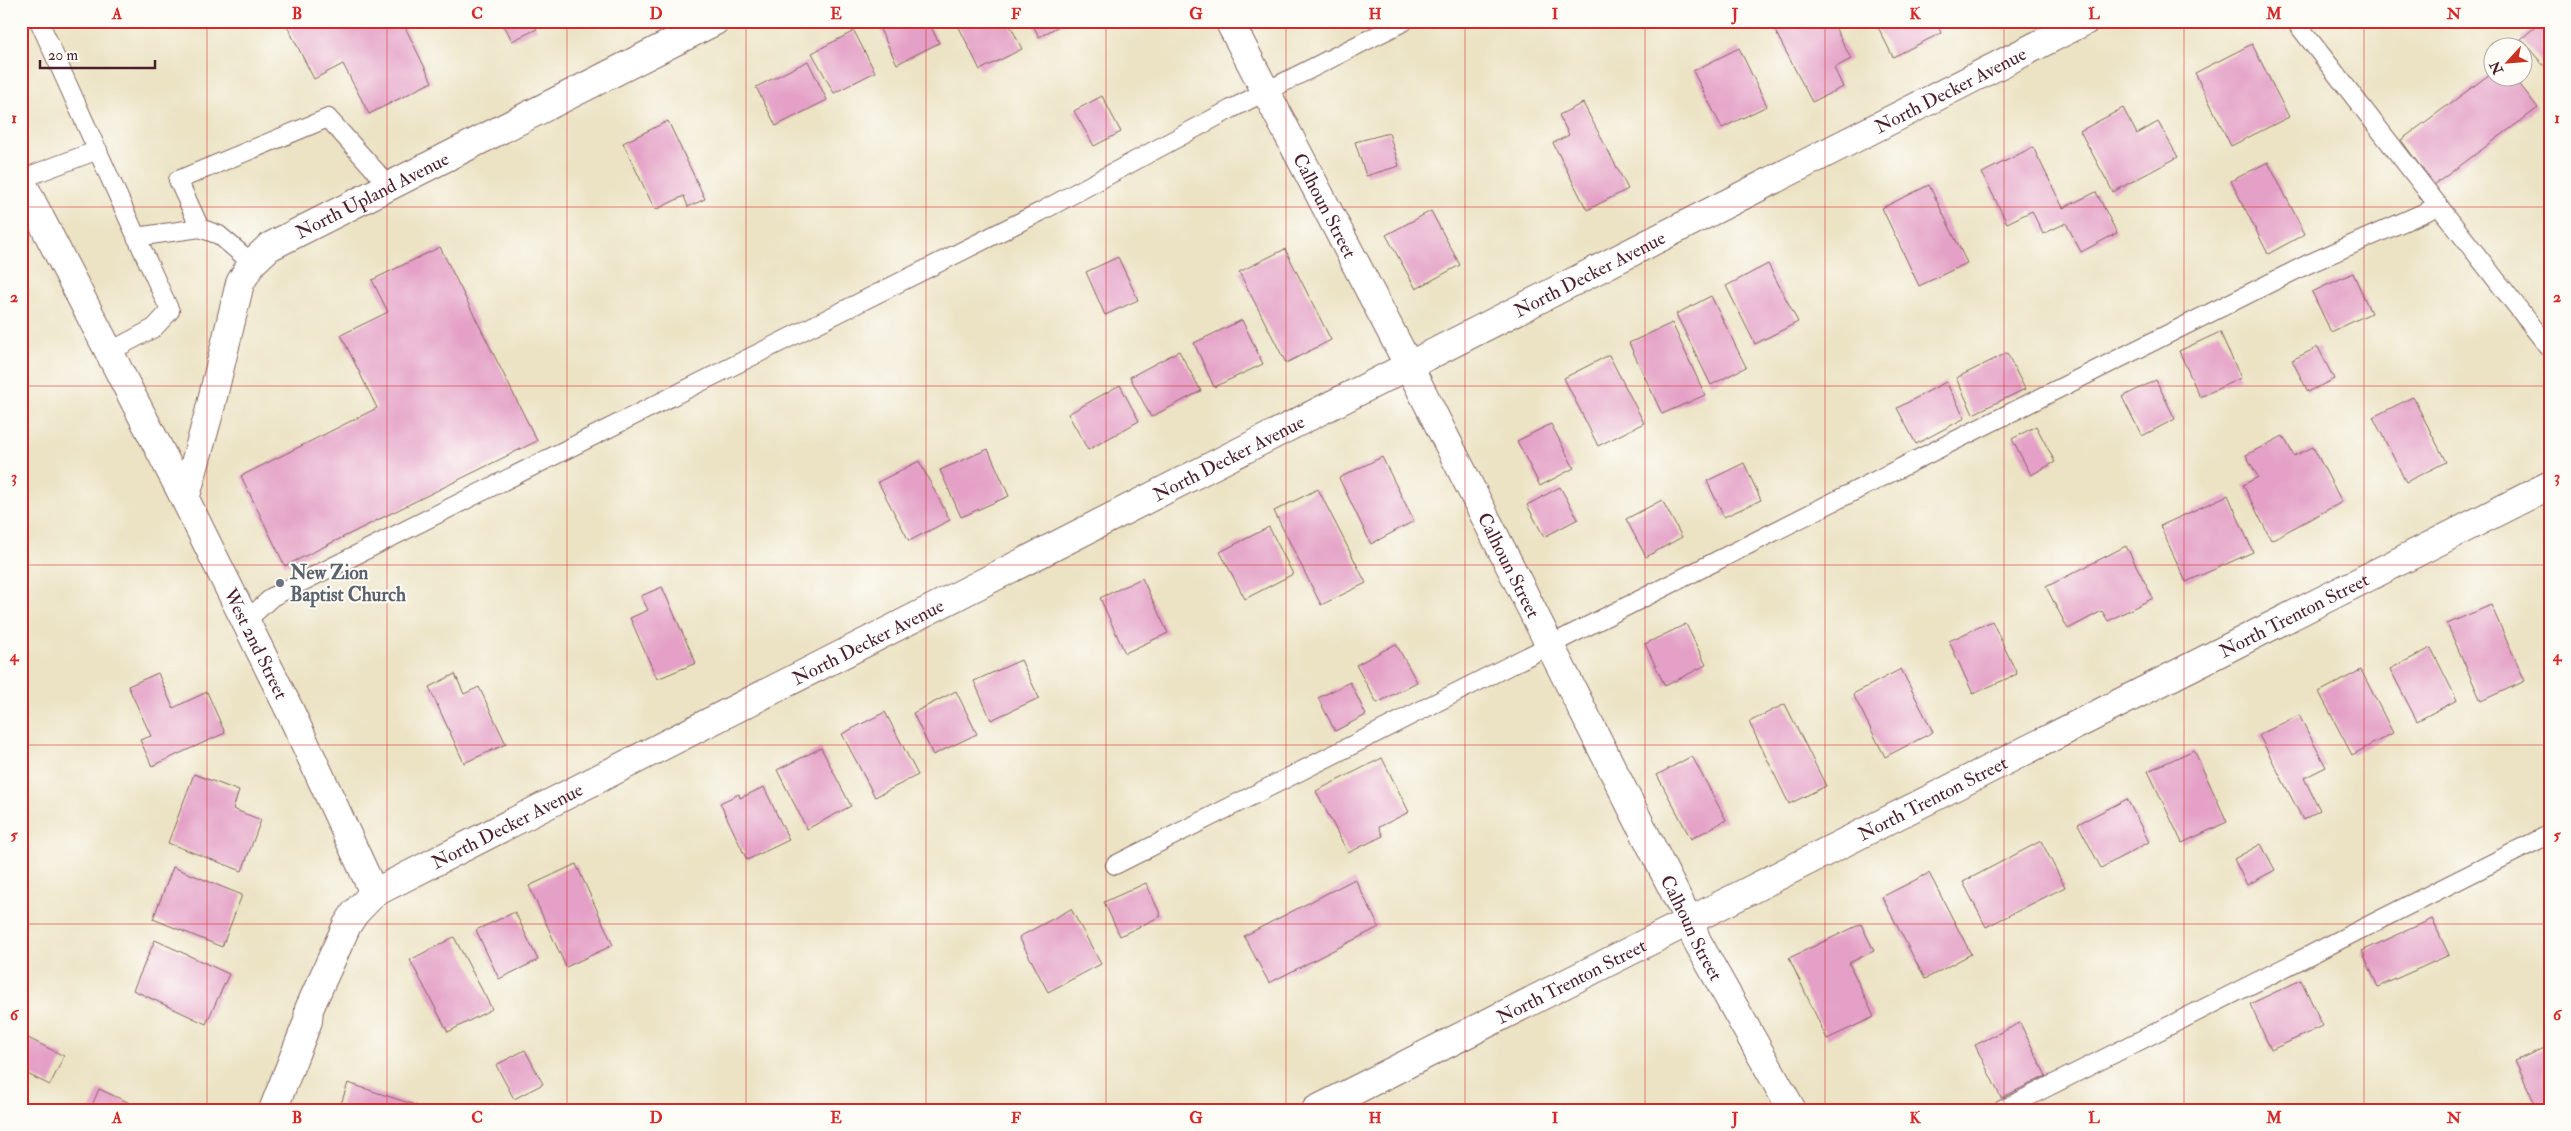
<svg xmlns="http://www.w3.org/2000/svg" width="2571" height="1131" font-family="'IM FELL Double Pica',serif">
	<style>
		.building { fill: #e4a0c6 }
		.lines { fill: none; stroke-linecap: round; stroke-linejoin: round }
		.service-casing { stroke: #836461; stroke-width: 20 }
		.minor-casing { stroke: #836461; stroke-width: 30 }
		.service { stroke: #fff; stroke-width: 18 }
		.minor { stroke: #fff; stroke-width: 28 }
		.grid { fill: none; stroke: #d62828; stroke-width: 1; stroke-opacity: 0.55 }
		.worship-dot { fill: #6b7280; stroke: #fdfcf7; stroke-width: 2 }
		.labels { text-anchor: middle; stroke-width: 4; stroke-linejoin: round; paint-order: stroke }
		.street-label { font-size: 19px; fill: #4a1f2b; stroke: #fdfcf7 }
		.worship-label { font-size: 19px; font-weight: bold; fill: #5b616d; stroke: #fdfcf7; text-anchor: start }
		.neatline { fill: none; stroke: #d62828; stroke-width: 2 }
		.grid-label { font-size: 16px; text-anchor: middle; font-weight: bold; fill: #d62828 }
	</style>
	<rect width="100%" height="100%" fill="#fdfcf7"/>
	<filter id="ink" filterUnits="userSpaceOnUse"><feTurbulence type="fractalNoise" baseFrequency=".02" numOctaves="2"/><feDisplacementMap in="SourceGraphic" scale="10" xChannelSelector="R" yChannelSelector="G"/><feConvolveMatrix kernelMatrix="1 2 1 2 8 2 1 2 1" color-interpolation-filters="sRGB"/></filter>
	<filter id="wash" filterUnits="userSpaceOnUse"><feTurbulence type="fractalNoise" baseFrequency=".0096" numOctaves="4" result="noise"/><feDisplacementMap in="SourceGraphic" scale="20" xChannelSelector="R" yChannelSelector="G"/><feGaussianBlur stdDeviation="1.12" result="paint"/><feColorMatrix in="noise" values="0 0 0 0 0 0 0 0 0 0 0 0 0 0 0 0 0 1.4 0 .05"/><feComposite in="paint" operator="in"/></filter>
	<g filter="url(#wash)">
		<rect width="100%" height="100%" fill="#ece3c4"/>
		<g id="blocks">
			<g class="building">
				<path d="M291 21H402L432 82 369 114 343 64 314 79 286 24Z"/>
				<path d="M502 21H533L537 29 512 41Z"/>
				<path d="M876 21H928L939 43 897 64Z"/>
				<path d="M956 21H1008L1022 49 980 70Z"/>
				<path d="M1031 21H1068L1039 37Z"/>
				<path d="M1770 21H1832L1851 59 1834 68 1843 87 1812 102Z"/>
				<path d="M1875 21H1936L1941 33 1893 57Z"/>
				<path d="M2542 21H2550V73L2521 39Z"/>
				<path d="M854 31 875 72 834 93 812 53Z"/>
				<path d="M2252 44 2289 117 2231 146 2195 73Z"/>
				<path d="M1739 48 1767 106 1722 128 1693 71Z"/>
				<path d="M808 61 827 100 776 126 756 87Z"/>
				<path d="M2494 71V78H2515L2538 108 2434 185 2401 140Z"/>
				<path d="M1102 96 1121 132 1094 146 1074 111Z"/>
				<path d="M1583 103 1628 189 1587 210 1553 143 1569 135 1559 115Z"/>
				<path d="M2123 108 2137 134 2158 122 2178 157 2113 192 2080 131Z"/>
				<path d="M668 121 705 199 688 207 684 196 655 210 623 143Z"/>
				<path d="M1389 133 1399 166 1366 176 1355 142Z"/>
				<path d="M2033 147 2063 208 2096 192 2117 233 2081 252 2066 223 2043 234 2032 211 2007 223 1982 173Z"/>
				<path d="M2268 162 2305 234 2268 254 2231 181Z"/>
				<path d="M1929 185 1967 263 1919 286 1882 208Z"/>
				<path d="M1431 211 1460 265 1416 289 1386 235Z"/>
				<path d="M440 247 537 441 285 566 241 476 377 408 341 335 388 312 372 280Z"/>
				<path d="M1285 249 1331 340 1286 363 1239 272Z"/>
				<path d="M1118 257 1138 300 1105 315 1086 272Z"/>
				<path d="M1768 264 1798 322 1755 344 1726 286Z"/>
				<path d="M2353 273 2371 313 2331 332 2312 292Z"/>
				<path d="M1711 296 1746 367 1711 385 1676 314Z"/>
				<path d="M1242 320 1263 364 1214 387 1194 343Z"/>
				<path d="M1672 323 1705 395 1662 414 1629 343Z"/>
				<path d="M2220 332 2241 378 2200 397 2179 351Z"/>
				<path d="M2318 347 2334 379 2308 392 2292 360Z"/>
				<path d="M1179 351 1201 391 1151 417 1130 377Z"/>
				<path d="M2007 353 2025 389 1973 414 1956 378Z"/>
				<path d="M1609 355 1644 423 1598 446 1564 378Z"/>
				<path d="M2156 380 2175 419 2142 436 2122 397Z"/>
				<path d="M1946 382 1965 418 1916 444 1897 408Z"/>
				<path d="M1120 385 1139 421 1088 450 1068 414Z"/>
				<path d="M2413 397 2446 462 2406 482 2373 417Z"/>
				<path d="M1551 424 1574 468 1540 486 1517 441Z"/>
				<path d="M2036 426 2055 462 2031 475 2012 439Z"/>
				<path d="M2283 436 2294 456 2313 447 2342 502 2271 540 2243 485 2258 477 2246 455Z"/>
				<path d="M988 449 1009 496 961 517 940 470Z"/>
				<path d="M1382 457 1414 521 1371 544 1339 478Z"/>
				<path d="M919 461 950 520 909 541 878 482Z"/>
				<path d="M1744 463 1761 500 1724 517 1707 481Z"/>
				<path d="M1560 487 1578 519 1544 537 1527 505Z"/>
				<path d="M1318 489 1366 583 1321 605 1274 511Z"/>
				<path d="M2228 495 2253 552 2186 582 2160 526Z"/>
				<path d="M1662 500 1682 537 1646 557 1626 519Z"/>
				<path d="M1269 527 1293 574 1245 599 1220 552Z"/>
				<path d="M2126 546 2153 598 2108 621 2102 611 2068 629 2046 587Z"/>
				<path d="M1142 578 1168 633 1125 653 1100 598Z"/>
				<path d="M662 587 696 663 657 679 630 618 648 610 641 596Z"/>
				<path d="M2491 605 2525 681 2481 701 2447 624Z"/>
				<path d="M1992 621 2017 674 1973 694 1949 641Z"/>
				<path d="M1686 624 1706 665 1665 686 1645 644Z"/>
				<path d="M1396 644 1417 682 1377 703 1356 665Z"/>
				<path d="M2431 648 2457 700 2417 721 2390 669Z"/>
				<path d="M1021 660 1039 698 991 720 974 681Z"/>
				<path d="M1901 669 1933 732 1885 757 1853 694Z"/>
				<path d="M2361 670 2393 733 2352 755 2319 692Z"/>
				<path d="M158 673 173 708 207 692 225 733 152 766 140 740 151 736 128 686Z"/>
				<path d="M455 674 464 694 479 687 506 744 464 763 429 687Z"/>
				<path d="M1350 682 1366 715 1335 731 1318 698Z"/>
				<path d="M956 691 977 734 933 755 913 713Z"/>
				<path d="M1785 704 1826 786 1789 804 1749 722Z"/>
				<path d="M885 712 918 775 875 797 842 734Z"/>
				<path d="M2299 715 2326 767 2304 778 2320 810 2303 820 2259 735Z"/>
				<path d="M821 748 851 806 807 829 777 770Z"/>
				<path d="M2194 750 2227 822 2182 843 2148 771Z"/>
				<path d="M1692 756 1726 820 1691 839 1657 775Z"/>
				<path d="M1382 758 1409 812 1379 827 1383 836 1348 853 1316 791Z"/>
				<path d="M194 774 239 791 233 809 261 820 242 871 168 843Z"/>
				<path d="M764 787 789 840 747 860 720 803 739 794 740 798Z"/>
				<path d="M2127 799 2149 842 2101 868 2078 824Z"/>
				<path d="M2041 841 2065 887 1986 927 1963 882Z"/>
				<path d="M2261 844 2275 870 2247 885 2234 859Z"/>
				<path d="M576 864 613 945 566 967 529 886Z"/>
				<path d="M173 867 242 895 222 947 153 919Z"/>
				<path d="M1929 873 1971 954 1925 979 1882 897Z"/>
				<path d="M1355 879 1379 927 1269 983 1244 936Z"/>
				<path d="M1146 883 1161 916 1120 936 1104 902Z"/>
				<path d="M1071 909 1101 964 1048 992 1019 937Z"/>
				<path d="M515 912 538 960 499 979 476 930Z"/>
				<path d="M2432 919 2449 955 2378 987 2362 951Z"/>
				<path d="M1861 924 1874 951 1849 963 1874 1017 1827 1039 1789 958Z"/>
				<path d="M454 937 492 1009 448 1032 410 960Z"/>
				<path d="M155 940 229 974 206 1024 133 990Z"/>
				<path d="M2301 980 2323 1026 2271 1050 2250 1004Z"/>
				<path d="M2020 1023 2046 1076 2001 1098 1975 1045Z"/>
				<path d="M28 1038 64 1056 50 1085 21 1071V1052Z"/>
				<path d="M2550 1045V1110H2538L2515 1061Z"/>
				<path d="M525 1050 543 1084 514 1099 496 1065Z"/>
				<path d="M348 1083 418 1106 417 1110H339Z"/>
				<path d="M99 1089 145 1110H90Z"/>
				<path d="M2128 1104 2131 1110H2115Z"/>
			</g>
		</g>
	</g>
	<g filter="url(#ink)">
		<use href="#blocks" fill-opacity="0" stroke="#836461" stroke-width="1"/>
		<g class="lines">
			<defs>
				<g id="service">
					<path d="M39 21 170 311 154 328 109 352"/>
					<path d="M2295 21 2550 349"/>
					<path d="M21 179 98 150"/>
					<path d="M200 228 178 180 328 118 390 187"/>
					<path d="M136 237 200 228 219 235 252 263"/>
					<path d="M245 622 272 597 1040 212 1231 109 1405 21"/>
					<path d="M1115 865 1918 459 2306 265 2439 206"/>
					<path d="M2002 1110 2550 834"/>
				</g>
				<g id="minor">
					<path id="s1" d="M1229 21 1409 366 1689 921 1697 941 1792 1110"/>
					<path id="s2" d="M21 181 185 499 290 711 374 893"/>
					<path id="s3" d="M185 499 209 413 240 283 252 263 269 247 715 21"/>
					<path id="s4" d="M273 1110 308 1021 309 1009 347 925 355 913 374 893 2085 21"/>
					<path id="s5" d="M1316 1110 2550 485"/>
				</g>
			</defs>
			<use href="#service" class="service-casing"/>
			<use href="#minor" class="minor-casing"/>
			<use href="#service" class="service"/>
			<use href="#minor" class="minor"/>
		</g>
	</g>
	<path class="grid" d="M207 21V1110M387 21V1110M567 21V1110M746 21V1110M926 21V1110M1106 21V1110M1286 21V1110M1465 21V1110M1645 21V1110M1825 21V1110M2004 21V1110M2184 21V1110M2364 21V1110M21 207H2550M21 386H2550M21 565H2550M21 745H2550M21 924H2550"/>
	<circle class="worship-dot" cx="280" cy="583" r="5"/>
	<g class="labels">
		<g class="street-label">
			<text dy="7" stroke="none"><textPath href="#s4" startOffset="2011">North Decker Avenue</textPath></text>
			<text dy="7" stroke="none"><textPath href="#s3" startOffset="385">North Upland Avenue</textPath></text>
			<text dy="7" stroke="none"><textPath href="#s1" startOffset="208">Calhoun Street</textPath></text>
			<text dy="7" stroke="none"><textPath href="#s4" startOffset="1606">North Decker Avenue</textPath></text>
			<text dy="7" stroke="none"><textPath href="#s4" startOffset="1201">North Decker Avenue</textPath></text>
			<text dy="7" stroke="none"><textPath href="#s1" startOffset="612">Calhoun Street</textPath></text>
			<text dy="7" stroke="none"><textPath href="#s5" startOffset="1096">North Trenton Street</textPath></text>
			<text dy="7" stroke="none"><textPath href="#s4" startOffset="796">North Decker Avenue</textPath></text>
			<text dy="7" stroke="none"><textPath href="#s2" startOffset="519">West 2nd Street</textPath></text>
			<text dy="7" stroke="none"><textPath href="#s5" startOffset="691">North Trenton Street</textPath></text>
			<text dy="7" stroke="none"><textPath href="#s4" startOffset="391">North Decker Avenue</textPath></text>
			<text dy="7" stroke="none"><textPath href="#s1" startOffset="1018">Calhoun Street</textPath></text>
			<text dy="7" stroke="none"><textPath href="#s5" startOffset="286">North Trenton Street</textPath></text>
		</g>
		<g class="worship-label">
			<text x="290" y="579">New Zion<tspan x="290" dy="22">Baptist Church</tspan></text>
		</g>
	</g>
	<rect width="2571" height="1131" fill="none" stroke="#fdfcf7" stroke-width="55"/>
	<g transform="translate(2508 62) rotate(244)"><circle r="24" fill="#fdfcf7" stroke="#b5a4a5"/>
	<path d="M0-4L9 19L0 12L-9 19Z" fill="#c8321e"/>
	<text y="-8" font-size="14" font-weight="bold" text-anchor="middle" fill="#4a1f2b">N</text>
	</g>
	<path d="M40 60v8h115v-8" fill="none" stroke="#4a1f2b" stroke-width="2.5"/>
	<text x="48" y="60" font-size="15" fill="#4a1f2b" stroke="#fdfcf7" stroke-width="4" paint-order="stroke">20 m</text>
	<rect x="28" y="28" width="2516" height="1076" class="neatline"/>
	<g class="grid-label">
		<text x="117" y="19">A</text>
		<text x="297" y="19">B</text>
		<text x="477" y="19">C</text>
		<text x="656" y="19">D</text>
		<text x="836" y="19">E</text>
		<text x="1016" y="19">F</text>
		<text x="1196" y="19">G</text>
		<text x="1375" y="19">H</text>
		<text x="1555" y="19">I</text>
		<text x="1735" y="19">J</text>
		<text x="1915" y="19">K</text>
		<text x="2094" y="19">L</text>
		<text x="2274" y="19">M</text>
		<text x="2454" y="19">N</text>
		<text x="14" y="123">1</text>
		<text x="2557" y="123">1</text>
		<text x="14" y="302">2</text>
		<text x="2557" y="302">2</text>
		<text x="14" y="482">3</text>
		<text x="2557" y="482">3</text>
		<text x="14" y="661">4</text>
		<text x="2557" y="661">4</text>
		<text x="14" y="840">5</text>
		<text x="2557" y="840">5</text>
		<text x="14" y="1020">6</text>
		<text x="2557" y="1020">6</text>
		<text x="117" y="1123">A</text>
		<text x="297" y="1123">B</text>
		<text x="477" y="1123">C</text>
		<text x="656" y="1123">D</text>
		<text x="836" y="1123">E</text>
		<text x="1016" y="1123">F</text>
		<text x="1196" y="1123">G</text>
		<text x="1375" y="1123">H</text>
		<text x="1555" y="1123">I</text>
		<text x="1735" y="1123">J</text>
		<text x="1915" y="1123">K</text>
		<text x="2094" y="1123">L</text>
		<text x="2274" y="1123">M</text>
		<text x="2454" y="1123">N</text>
	</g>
</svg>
